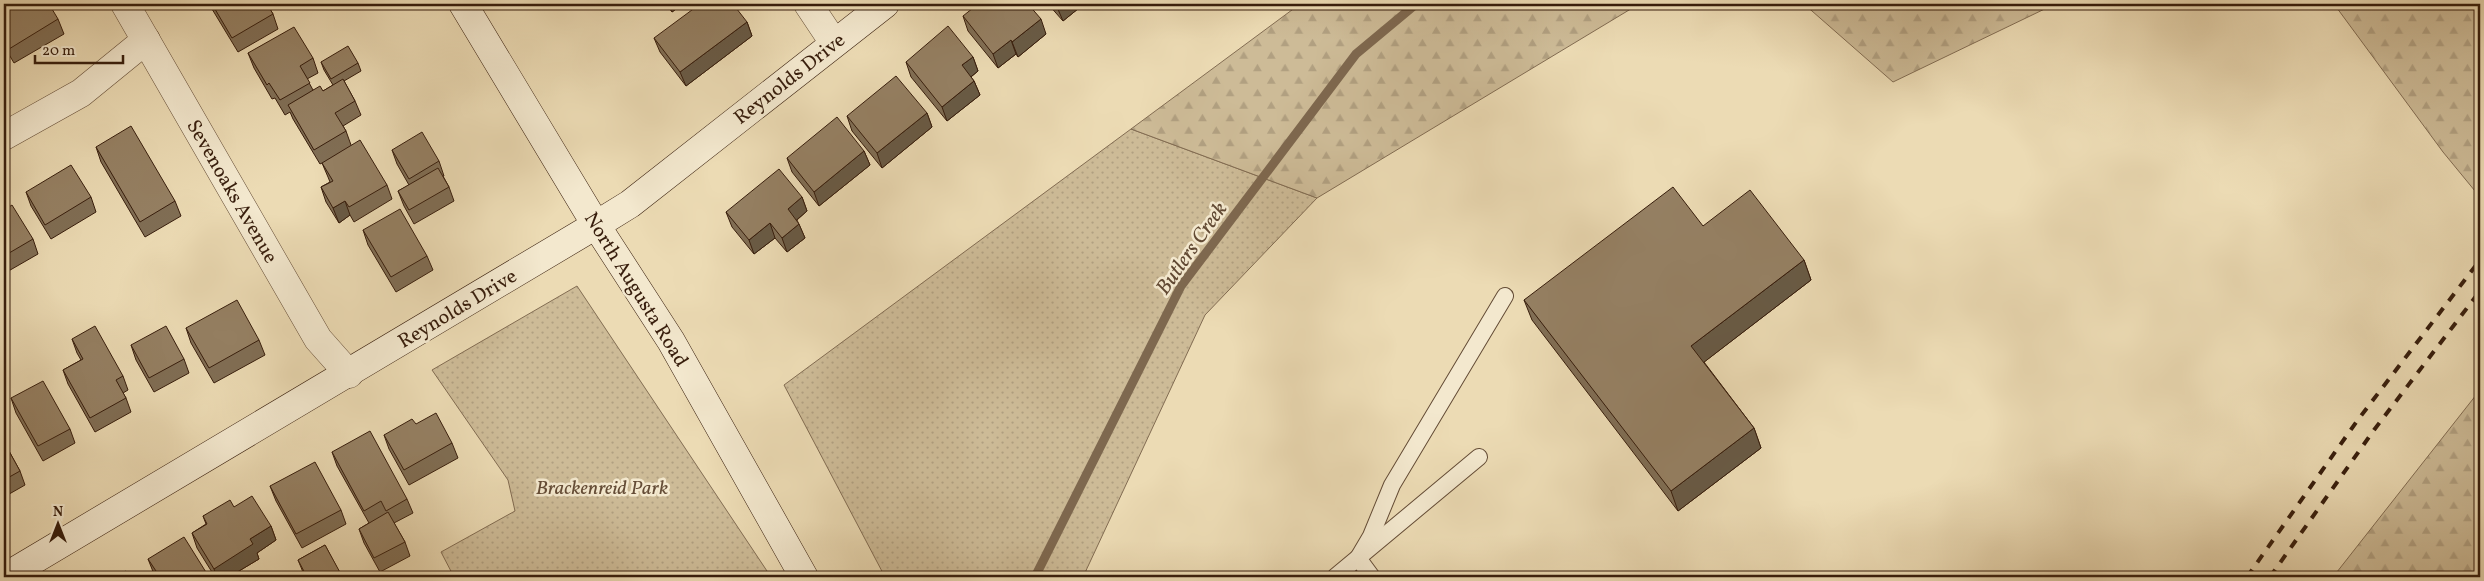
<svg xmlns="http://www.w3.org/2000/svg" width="2484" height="581" font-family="Vollkorn,serif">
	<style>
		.green { fill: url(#green-dots); stroke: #826c52 }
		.forest { fill: url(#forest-firs); stroke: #826c52 }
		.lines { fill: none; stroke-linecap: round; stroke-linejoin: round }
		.stream { stroke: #7e684f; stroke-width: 9 }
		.lane-casing { stroke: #644c36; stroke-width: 18 }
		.street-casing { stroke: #644c36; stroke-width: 29 }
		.secondary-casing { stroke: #371d0c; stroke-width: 29 }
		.lane { stroke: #f3e8ce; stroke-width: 16 }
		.street { stroke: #f3e8ce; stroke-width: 28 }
		.secondary { stroke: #f3e8ce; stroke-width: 28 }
		.rail { stroke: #371d0c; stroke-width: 4; stroke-dasharray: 9 9; stroke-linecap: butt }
		.wall { fill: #806e55; stroke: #371d0c }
		.shaded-wall { fill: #685a45; stroke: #371d0c }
		.building { fill: #958063; stroke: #371d0c }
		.labels { text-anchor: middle; stroke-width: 5; stroke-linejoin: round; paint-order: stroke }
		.street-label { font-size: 20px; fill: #371d0c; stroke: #f3e8ce }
		.park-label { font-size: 20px; font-style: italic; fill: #644c36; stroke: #f3e8ce }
		.water-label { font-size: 21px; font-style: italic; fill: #614933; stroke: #f3e8ce }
	</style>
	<defs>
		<pattern id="green-dots" width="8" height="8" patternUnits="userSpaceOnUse" patternTransform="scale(1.25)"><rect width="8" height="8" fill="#cdbb97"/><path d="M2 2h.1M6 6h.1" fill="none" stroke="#b1a081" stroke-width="1.8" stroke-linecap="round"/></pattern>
		<pattern id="forest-firs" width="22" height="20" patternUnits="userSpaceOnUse" patternTransform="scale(1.25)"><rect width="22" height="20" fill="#cdbb97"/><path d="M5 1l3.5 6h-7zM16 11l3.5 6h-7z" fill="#b1a081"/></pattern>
	</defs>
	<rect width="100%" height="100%" fill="#ecdbb4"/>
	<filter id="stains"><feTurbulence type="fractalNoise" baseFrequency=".004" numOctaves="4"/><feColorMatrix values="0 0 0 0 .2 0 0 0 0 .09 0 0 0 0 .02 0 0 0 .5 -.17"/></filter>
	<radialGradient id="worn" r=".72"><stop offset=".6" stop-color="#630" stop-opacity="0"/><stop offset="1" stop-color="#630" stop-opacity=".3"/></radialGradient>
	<g class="green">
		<path d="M1131 129 1317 198 1205 315 1083 577H885L784 385Z"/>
		<path d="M577 286 771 577H454L441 552 515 511 508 480 432 370Z"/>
	</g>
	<g class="forest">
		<path d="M1300 4H1639L1317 198 1131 129Z"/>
		<path d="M1804 4H2055L1893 82Z"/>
		<path d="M2334 4H2480V184L2475 191 2443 152Z"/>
		<path d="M2480 390V577H2333Z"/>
	</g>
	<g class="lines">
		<path class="stream" d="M1035 577 1181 286 1356 54 1416 4"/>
		<defs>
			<g id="lane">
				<path d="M1335 577 1479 457"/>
				<path d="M1372 577 1358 558 1371 536 1392 485 1505 296"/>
			</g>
			<g id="street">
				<path d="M125 4 318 339 349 374"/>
				<path d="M808 4 834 43"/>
				<path d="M4 136 81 93 146 40"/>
			</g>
			<g id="secondary">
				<path d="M463 4 596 225 671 341 804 577"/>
				<path d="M5 577 596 225 630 204 885 4"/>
			</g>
		</defs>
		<use href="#lane" class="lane-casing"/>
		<use href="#street" class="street-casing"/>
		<use href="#secondary" class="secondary-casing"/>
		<use href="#lane" class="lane"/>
		<use href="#street" class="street"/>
		<use href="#secondary" class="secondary"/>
		<g class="rail">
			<path d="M2247 577 2357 421 2480 260"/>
			<path d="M2270 577 2374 430 2480 291"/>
		</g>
	</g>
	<g class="wall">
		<path d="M4 4 58 19 64 34 14 63 4 46Z"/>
		<path d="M210 4H267L273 14 278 29 238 52 212 9Z"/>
		<path d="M666 4H683L672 12Z"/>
		<path d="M1048 4H1084L1063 21Z"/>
		<path d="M963 16 1046 34 1018 57 1016 54 998 68 968 31Z"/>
		<path d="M747 22 752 36 686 86 660 52 654 38Z"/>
		<path d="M248 53 313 58 318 73 307 79 313 90 323 91 333 85 324 70 321 62 358 63 361 71 344 81 355 101 361 115 343 126 346 131 351 145 387 185 392 199 354 222 350 215 339 223 326 202 321 187 330 182 328 177 322 163 320 164 293 119 290 112 285 115 275 98 272 99 254 68Z"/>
		<path d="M973 57 978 71 971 77 974 81 980 95 947 121 911 77 906 62Z"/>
		<path d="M927 113 932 127 882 168 852 131 847 116Z"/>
		<path d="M96 147 175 201 181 216 145 237 101 162Z"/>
		<path d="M392 150 439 161 444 176H443L449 187 454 201 414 224 404 206 398 191 409 185 397 164Z"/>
		<path d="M864 151 870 165 819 206 792 172 787 158Z"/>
		<path d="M26 192 91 197 96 212 51 239 31 206Z"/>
		<path d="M802 197 807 211 797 220 805 238 787 252 775 238 754 254 732 227 726 212Z"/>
		<path d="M4 210 33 239 38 254 5 273 4 271Z"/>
		<path d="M1703 226 1804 260 1811 280 1704 362 1754 428 1761 448 1678 511 1532 320 1524 300Z"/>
		<path d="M363 230 427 256 433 270 396 292 368 245Z"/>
		<path d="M186 328 259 340 265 355 214 383 191 343Z"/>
		<path d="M72 339 123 376 128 390 123 393 126 398 131 412 95 432 68 384 63 370 81 360 77 353Z"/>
		<path d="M131 345 184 359 189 373 154 392 136 360Z"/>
		<path d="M11 398 70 429 75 443 43 461 16 413Z"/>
		<path d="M384 435 452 443 458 458 409 485 389 449Z"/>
		<path d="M4 442 20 471 25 485 4 497Z"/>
		<path d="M332 452 407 499 413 513 394 523 405 542 410 556 380 572 364 543 359 529 369 523 337 466Z"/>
		<path d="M270 486 341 510 346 524 302 548 276 501Z"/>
		<path d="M234 507 271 526 276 540 257 553 259 559 229 577H215L197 548 192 533 206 524 203 516Z"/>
		<path d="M325 545 342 577H305L298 560Z"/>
		<path d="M148 559 209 577H156L154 574Z"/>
	</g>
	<g class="shaded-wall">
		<path d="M668 4H683L672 12Z"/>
		<path d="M1061 4H1084L1063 21 1057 7Z"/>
		<path d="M1041 19 1046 34 1018 57 1012 42Z"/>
		<path d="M747 22 752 36 686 86 680 72Z"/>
		<path d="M1011 40 1016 54 998 68 993 54Z"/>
		<path d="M973 57 978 71 967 80 962 65Z"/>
		<path d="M974 81 980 95 947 121 942 107Z"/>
		<path d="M927 113 932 127 882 168 877 153Z"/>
		<path d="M864 151 870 165 819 206 814 192Z"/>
		<path d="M802 197 807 211 793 223 788 209Z"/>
		<path d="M345 201 350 215 339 223 333 208Z"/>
		<path d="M770 223 775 238 754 254 749 240Z"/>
		<path d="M799 224 805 238 787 252 782 238Z"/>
		<path d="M1804 260 1811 280 1699 366 1691 346Z"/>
		<path d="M1754 428 1761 448 1678 511 1671 491Z"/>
		<path d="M271 526 276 540 257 553 259 559 229 577H217L214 569 250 539Z"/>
	</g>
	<g class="building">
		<path d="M4 4H49L58 19 9 49 4 40Z"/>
		<path d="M212 4H267L273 14 232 38Z"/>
		<path d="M700 4H733L747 22 680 72 654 38Z"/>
		<path d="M978 4H984L987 8 993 4H1028L1041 19 1012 42 1011 40 993 54 963 16Z"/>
		<path d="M1055 4H1061L1057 7Z"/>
		<path d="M948 26 973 57 962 65 974 81 942 107 906 62Z"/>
		<path d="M294 27 313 58 300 66 310 83 280 100 269 83 267 85 248 53Z"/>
		<path d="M348 46 358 63 331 79 321 62Z"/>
		<path d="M896 76 927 113 877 153 847 116Z"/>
		<path d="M343 79 355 101 335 113 346 131 314 150 288 105 320 86 323 91Z"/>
		<path d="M837 117 864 151 814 192 787 158Z"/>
		<path d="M131 126 175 201 140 222 96 147Z"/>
		<path d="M422 132 439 161 409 179 392 150Z"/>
		<path d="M360 140 387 185 349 207 345 201 333 208 321 187 333 181 322 163Z"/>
		<path d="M71 165 91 197 45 225 26 192Z"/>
		<path d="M438 168 449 187 409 210 398 191Z"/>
		<path d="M779 169 802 197 788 209 799 224 782 238 770 223 749 240 726 212Z"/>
		<path d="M1673 187 1703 226 1750 190 1804 260 1691 346 1754 428 1671 491 1524 300Z"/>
		<path d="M12 205 33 239 4 256V210Z"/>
		<path d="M400 209 427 256 391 277 363 230Z"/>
		<path d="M237 300 259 340 209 368 186 328Z"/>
		<path d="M95 326 123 376 116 380 126 398 90 418 63 370 83 359 72 339Z"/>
		<path d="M166 326 184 359 149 378 131 345Z"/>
		<path d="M43 381 70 429 38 446 11 398Z"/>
		<path d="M436 413 452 443 404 470 384 435 412 419 416 424Z"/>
		<path d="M370 431 407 499 386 511 381 501 364 511 332 452Z"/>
		<path d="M4 442 20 471 4 480Z"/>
		<path d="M315 462 341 510 296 534 270 486Z"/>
		<path d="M252 496 271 526 250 539 253 544 214 569 192 533 207 524 203 516 230 500 234 507Z"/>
		<path d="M388 512 405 542 374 558 359 529Z"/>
		<path d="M184 537 209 577H160L148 559Z"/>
		<path d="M325 545 342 576 339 577H307L298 560Z"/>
		<path d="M126 571 130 577H116Z"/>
	</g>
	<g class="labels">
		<g class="street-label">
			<text transform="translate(789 78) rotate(-38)" y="7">Reynolds Drive</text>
			<text transform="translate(233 191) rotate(60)" y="7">Sevenoaks Avenue</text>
			<text transform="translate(637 289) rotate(58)" y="7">North Augusta Road</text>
			<text transform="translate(457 308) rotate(-31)" y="7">Reynolds Drive</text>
		</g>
		<g class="park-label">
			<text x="602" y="494">Brackenreid Park</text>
		</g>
		<g class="water-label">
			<text transform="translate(1191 248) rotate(-55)" y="7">Butlers Creek</text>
		</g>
	</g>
	<rect width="2484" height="581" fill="none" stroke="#ecdbb4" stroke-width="20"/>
	<rect x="5" y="5" width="2474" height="571" fill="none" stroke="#371d0c" stroke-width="2.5"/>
	<rect x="10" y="10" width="2464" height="561" fill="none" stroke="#371d0c"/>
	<g transform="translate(58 524)" stroke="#f3e8ce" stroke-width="4" paint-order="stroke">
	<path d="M0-4L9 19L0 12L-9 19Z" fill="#371d0c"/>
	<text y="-8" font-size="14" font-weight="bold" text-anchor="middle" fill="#371d0c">N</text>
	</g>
	<path d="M35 55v8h88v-8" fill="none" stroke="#371d0c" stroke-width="2.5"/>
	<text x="42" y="55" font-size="15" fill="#371d0c" stroke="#f3e8ce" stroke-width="4" paint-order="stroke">20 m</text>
	<rect width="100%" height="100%" filter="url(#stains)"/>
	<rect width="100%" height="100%" fill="url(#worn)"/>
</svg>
